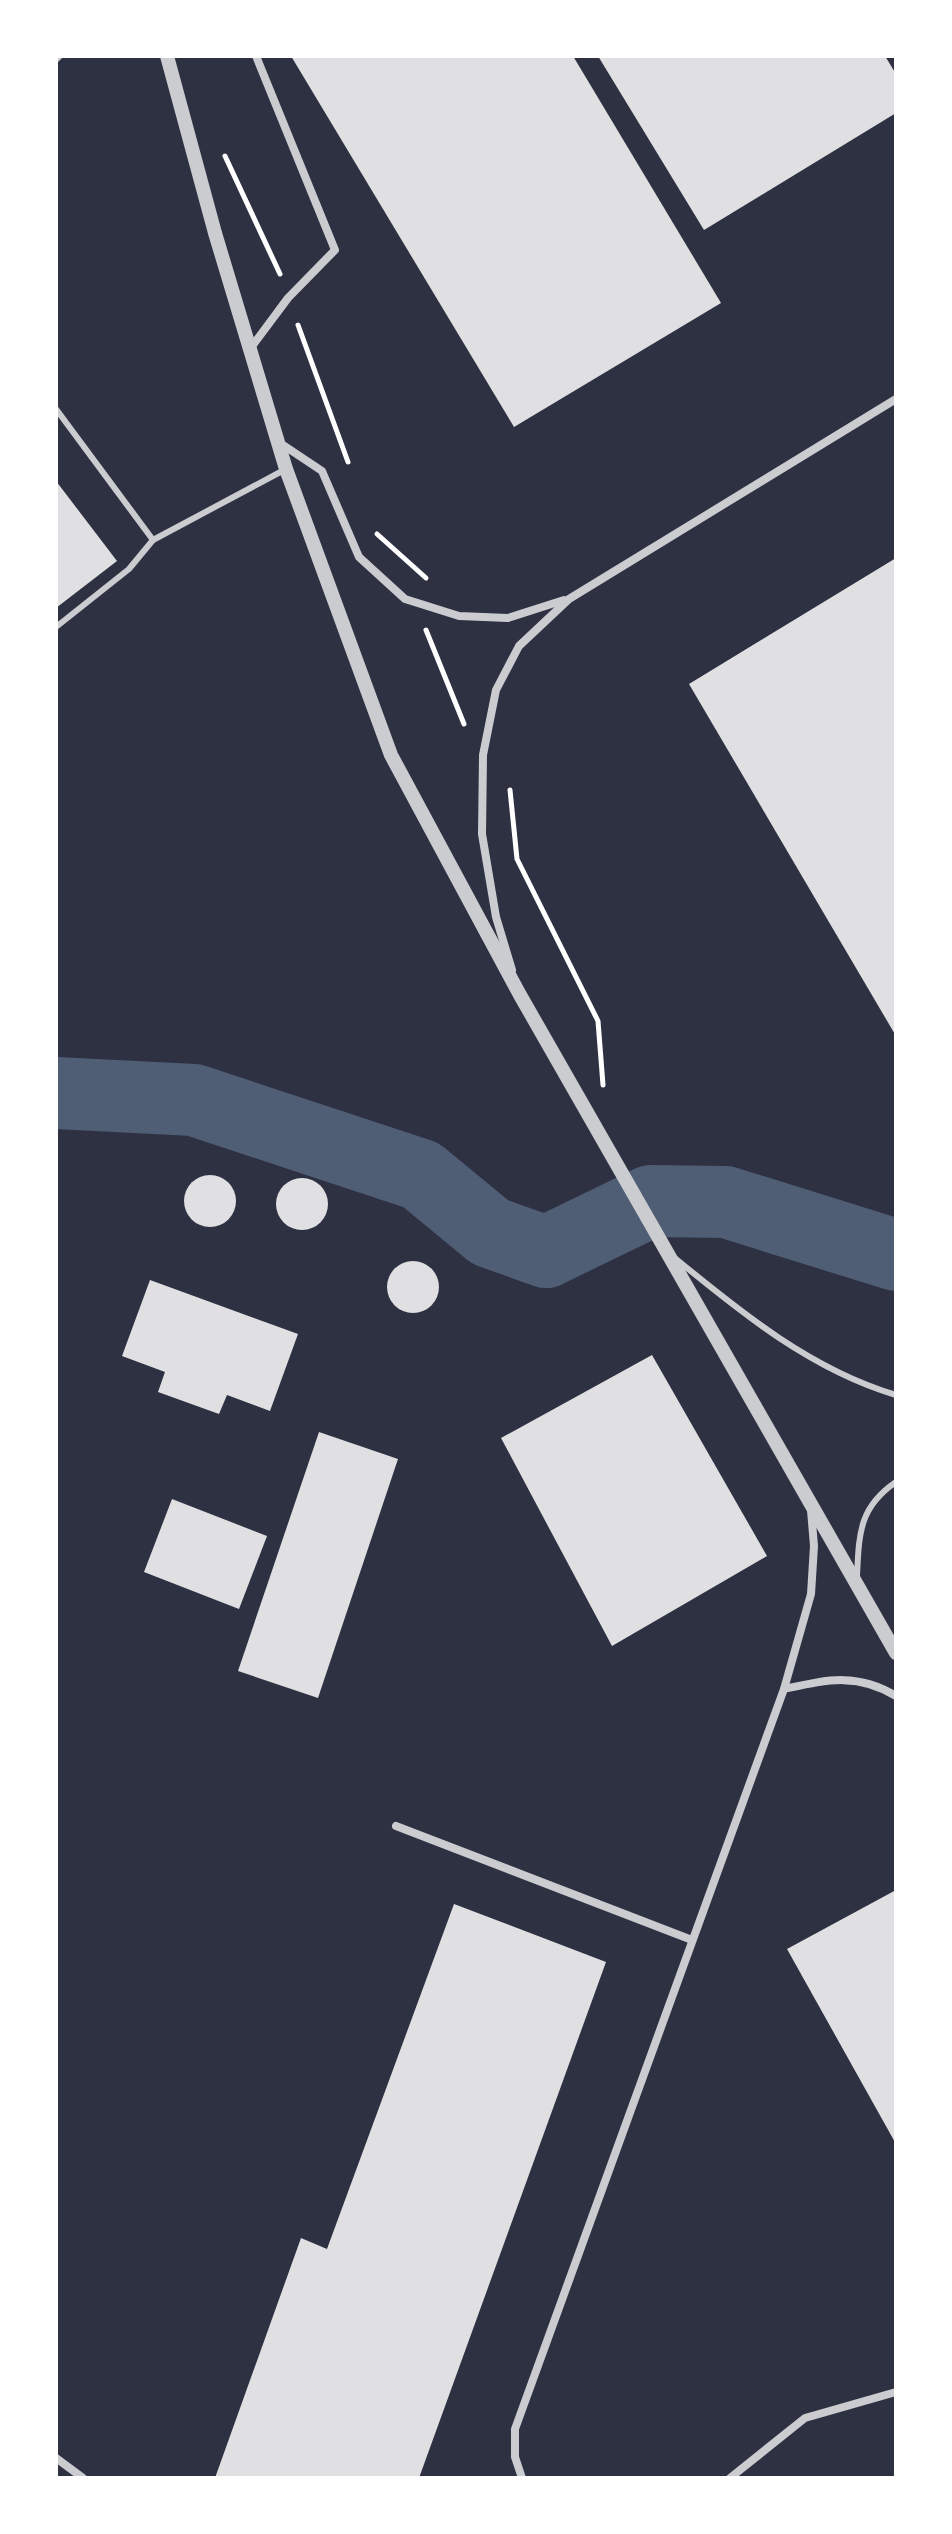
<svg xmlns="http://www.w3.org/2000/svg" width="952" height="2534" font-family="Barlow,sans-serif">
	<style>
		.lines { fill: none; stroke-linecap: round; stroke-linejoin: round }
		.river { stroke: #4f5d75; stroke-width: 72 }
		.building { fill: #e0e0e3 }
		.path { stroke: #fff; stroke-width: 5 }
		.service { stroke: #caccd0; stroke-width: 6 }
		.minor { stroke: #caccd0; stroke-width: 8 }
		.tertiary { stroke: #caccd0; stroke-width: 14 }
	</style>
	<rect width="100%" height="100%" fill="#2d3142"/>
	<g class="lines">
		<path class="river" d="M56 1093 194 1100 421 1175 490 1232 546 1252 651 1201 726 1202 896 1255"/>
	</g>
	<g class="building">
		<path d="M291 56H573L721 303 514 427Z"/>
		<path d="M598 56H885L896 74V113L704 230Z"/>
		<path d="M56 481 117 561 56 608Z"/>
		<path d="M896 558V1036L689 684Z"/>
		<circle cx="210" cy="1201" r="26"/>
		<circle cx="302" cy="1204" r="26"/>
		<circle cx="413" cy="1287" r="26"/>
		<path d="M150 1280 298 1334 270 1411 227 1395 219 1414 158 1392 165 1372 122 1356Z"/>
		<path d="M652 1355 767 1556 612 1646 501 1438Z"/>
		<path d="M319 1432 398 1459 318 1698 238 1671Z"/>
		<path d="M172 1499 267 1536 239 1609 144 1572Z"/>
		<path d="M896 1890V2144L787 1949Z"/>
		<path d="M454 1904 606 1962 419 2478H215L301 2238 327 2249Z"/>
	</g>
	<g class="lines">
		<g class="path">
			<path d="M225 156 280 274"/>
			<path d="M298 325 348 462"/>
			<path d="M377 534 426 578"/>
			<path d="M426 630 464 724"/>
			<path d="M510 790 517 859 598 1021 603 1085"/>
		</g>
		<g class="service">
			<path d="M56 60 60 56"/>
			<path d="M56 409 153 540 286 469"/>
			<path d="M56 627 129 569 153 540"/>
			<path d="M676 1259C743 1314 812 1370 896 1395"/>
			<path d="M857 1576C859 1534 859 1507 896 1482"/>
		</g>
		<g class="minor">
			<path d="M250 349 288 298 335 250 256 56"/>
			<path d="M280 443 322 471 359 557 405 599 459 616 508 618 564 600"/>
			<path d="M512 970 496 917 482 834 483 755 496 690 519 646 569 599 896 399"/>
			<path d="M811 1510 814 1546 811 1594 784 1689C826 1680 857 1672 896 1696"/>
			<path d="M396 1826 692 1940"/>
			<path d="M56 2458 83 2478"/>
			<path d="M522 2478 515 2457V2429L784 1689"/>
			<path d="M730 2478 805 2418 896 2392"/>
		</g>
		<path class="tertiary" d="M167 56 215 233 286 469 391 755 520 995 896 1653"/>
	</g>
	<rect width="952" height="2534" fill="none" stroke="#ffffff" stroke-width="116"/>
</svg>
